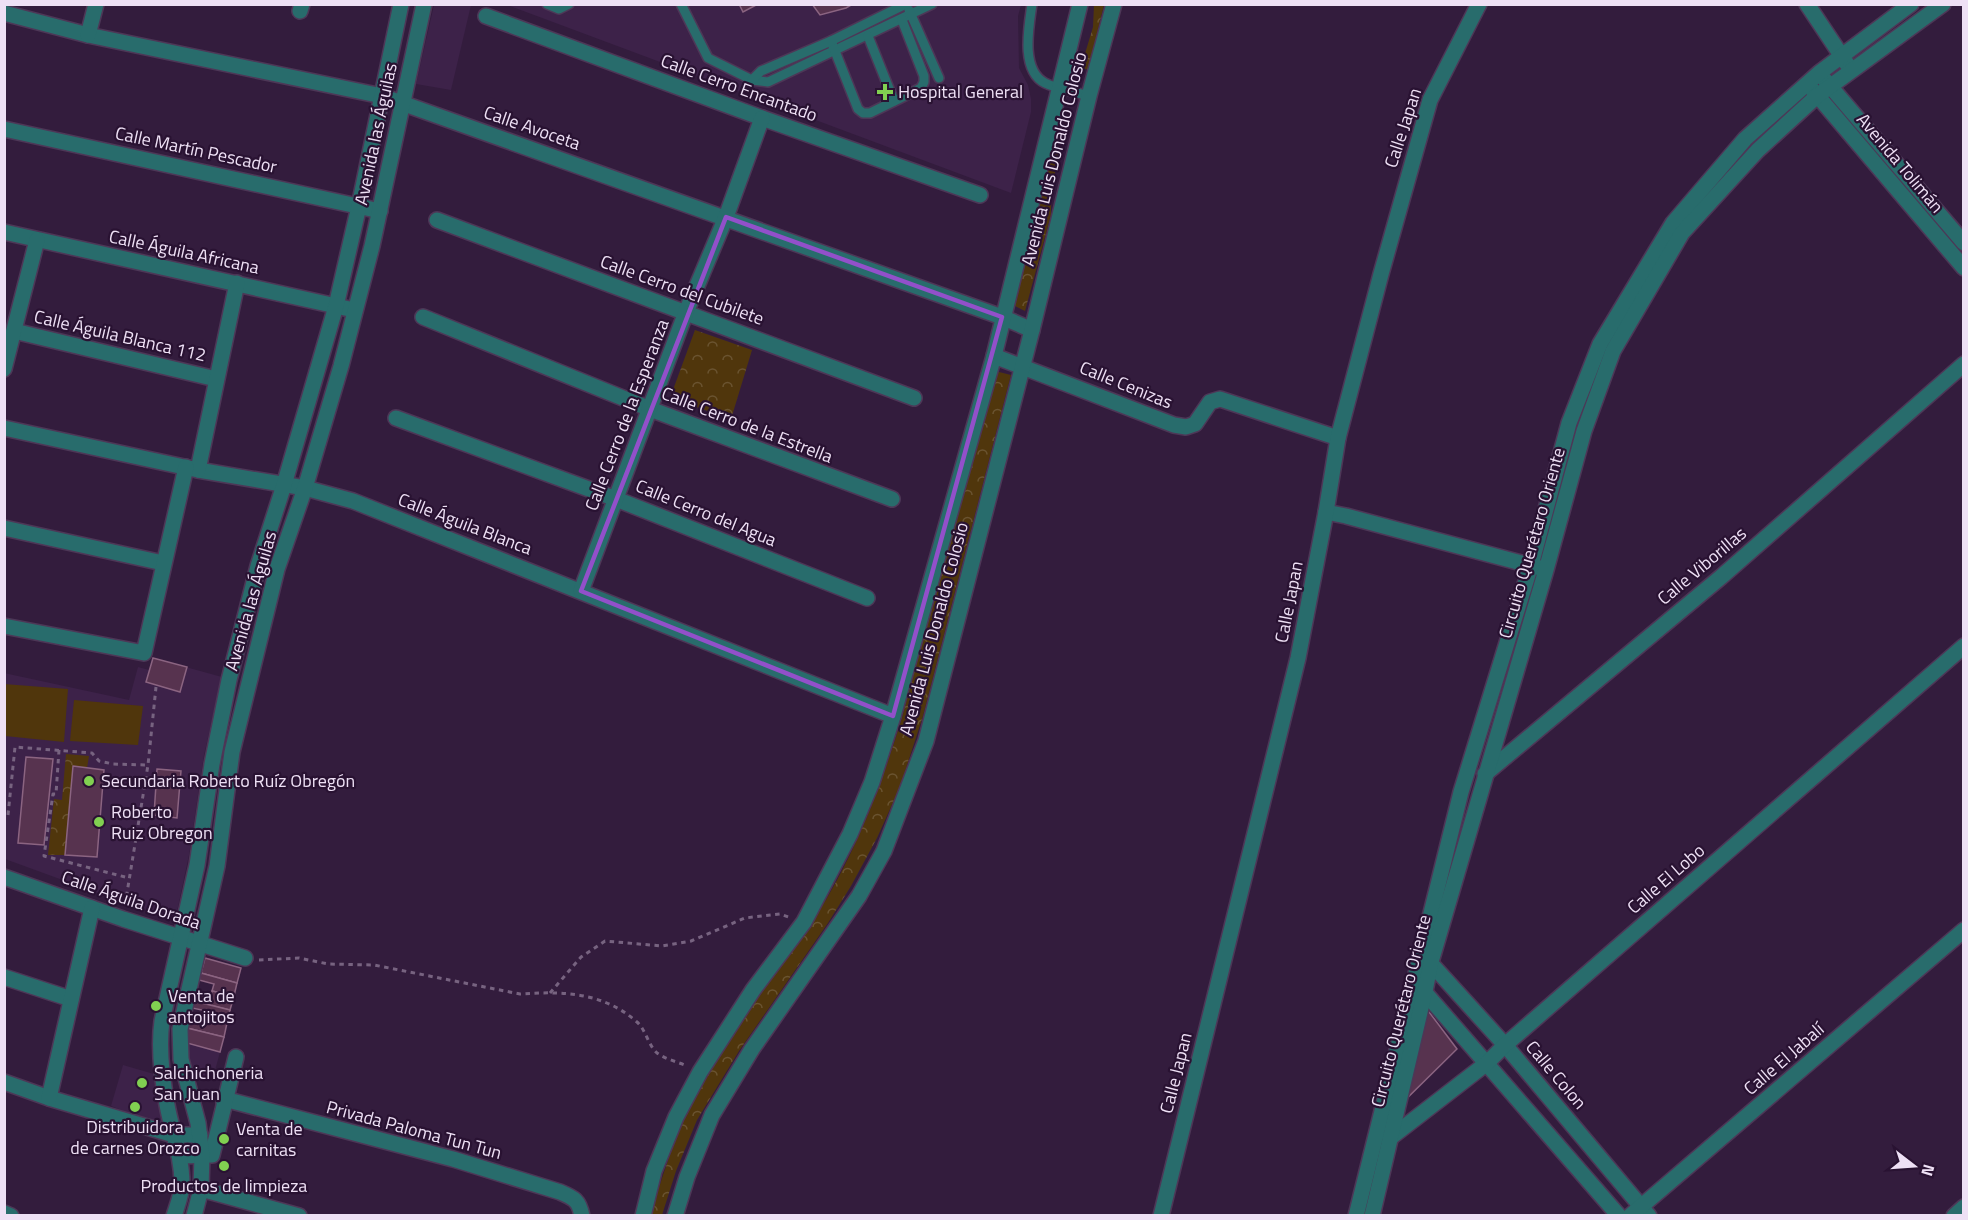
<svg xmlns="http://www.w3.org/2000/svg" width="1968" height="1220" font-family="'Titillium Web',sans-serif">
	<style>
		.built { fill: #3d2249 }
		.park { fill: url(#park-crowns) }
		.garden { fill: #50360c }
		.building { fill: #57334f; stroke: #8b6481; stroke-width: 1.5 }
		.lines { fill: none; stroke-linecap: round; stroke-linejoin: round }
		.service-casing { stroke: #4d3757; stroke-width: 12 }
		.minor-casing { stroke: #4d3757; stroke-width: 18 }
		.tertiary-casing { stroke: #4d3757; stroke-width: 18 }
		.path { stroke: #776380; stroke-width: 3; stroke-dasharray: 4.5 4.5; stroke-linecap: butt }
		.service { stroke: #286c6c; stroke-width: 9 }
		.minor { stroke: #286c6c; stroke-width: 15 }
		.tertiary { stroke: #286c6c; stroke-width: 15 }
		.marked { fill: none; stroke: #9250ca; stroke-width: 4.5; stroke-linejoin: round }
		.poi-dot { fill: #81d051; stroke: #291232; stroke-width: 2 }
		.labels { text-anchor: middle; stroke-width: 4.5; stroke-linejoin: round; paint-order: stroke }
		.street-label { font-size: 18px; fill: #eee0f5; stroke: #291232 }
		.poi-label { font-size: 18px; fill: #eee0f5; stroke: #291232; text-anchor: start }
	</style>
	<defs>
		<pattern id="park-crowns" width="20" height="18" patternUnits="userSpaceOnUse" patternTransform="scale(1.5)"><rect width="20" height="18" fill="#50360c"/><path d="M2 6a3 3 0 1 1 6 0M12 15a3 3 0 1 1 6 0" fill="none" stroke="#6a5330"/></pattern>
	</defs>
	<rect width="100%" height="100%" fill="#331c3d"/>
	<g class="built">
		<path d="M434 5H471L451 90 416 84Z"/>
		<path d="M507 5H1021L1018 16 1019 68 1028 85 1031 99V112L1011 193Z"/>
		<path d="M153 658 222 677 204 755 189 855 175 921 5 859 4 673 129 700 138 667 149 670Z"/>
		<path d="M187 1043 220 1052 213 1078 193 1074Z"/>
		<path d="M123 1065 154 1074 162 1126 111 1106Z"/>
	</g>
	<g class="park">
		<path d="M1094 5H1104L1088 70 1081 67 1093 27Z"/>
		<path d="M1060 119 1069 120C1060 151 1050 182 1051 215L1025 311 1011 304Z"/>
		<path d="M695 330 752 350 731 419 670 398Z"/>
		<path d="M995 371 1011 375 923 716 900 787 877 838 851 886 828 923 739 1051 697 1120 676 1171 662 1215 651 1216C665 1162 689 1100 719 1053 745 1010 778 972 806 931 850 867 878 795 901 721Z"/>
		<path d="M66 754 89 756 87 768 73 767 65 855H48L54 799 62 800Z"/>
	</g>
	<g class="garden">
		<path d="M4 684 68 689 64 742 5 736Z"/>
		<path d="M74 700 143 706 138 745 70 741Z"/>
	</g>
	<g class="building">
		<path d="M739 4H758L743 12Z"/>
		<path d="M812 4H853L846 8 820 15Z"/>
		<path d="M153 658 187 667 180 692 146 682Z"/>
		<path d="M26 757 53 759 44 845 18 843Z"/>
		<path d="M73 766 104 770 97 857 65 855Z"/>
		<path d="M157 769 181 771 177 818 154 815Z"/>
		<path d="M205 958 241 968 237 983 201 973Z"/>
		<path d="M201 973 237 983 234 996 212 991 214 984 199 980Z"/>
		<path d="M212 991 234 996 230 1010 194 1001 196 993 211 997Z"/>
		<path d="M194 1001 230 1010 227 1023 206 1018 207 1011 192 1008Z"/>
		<path d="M1423 1004 1457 1049 1398 1107Z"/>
		<path d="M206 1018 227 1023 224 1037 187 1028 189 1021 204 1024Z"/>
		<path d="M187 1028 224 1037 220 1052 187 1043Z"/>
	</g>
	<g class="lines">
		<defs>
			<g id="service">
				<path d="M547 4 559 9 569 4"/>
				<path d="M681 4 708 58 752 80 768 82 932 4"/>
				<path d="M1032 4C1029 26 1020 70 1045 83 1057 89 1076 92 1089 96"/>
				<path d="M909 10 939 78"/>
				<path d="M868 36 894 101"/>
				<path d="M831 41 858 109 863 113H870L921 88 924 82V76L902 20"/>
				<path d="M752 80 761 71 831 41 906 4"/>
			</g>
			<g id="minor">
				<path d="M1807 4 1847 64"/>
				<path d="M300 11 302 4"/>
				<path d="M4 13 88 35 382 96 1002 317 1032 330"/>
				<path d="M486 16 762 118 980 195"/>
				<path d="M88 35 96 4"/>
				<path d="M1824 79 1964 243"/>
				<path d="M1811 88 1964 268"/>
				<path d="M4 129 380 211"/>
				<path d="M437 220 914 398"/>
				<path d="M4 232 354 310"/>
				<path d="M423 317 650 409 892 499"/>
				<path d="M14 331 216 379"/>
				<path d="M994 356 1174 425 1186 427 1195 424 1210 402 1220 399 1338 438"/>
				<path d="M4 369 37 240"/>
				<path d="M396 418 616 499 867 598"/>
				<path d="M4 428 198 470 305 488 353 501 893 716"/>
				<path d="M198 470 237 283"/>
				<path d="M1326 512 1346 516 1540 568"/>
				<path d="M4 528 163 563"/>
				<path d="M581 591 686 312 726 217 762 118"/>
				<path d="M4 626 144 653 186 467"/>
				<path d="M1485 774 1721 577 1964 364"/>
				<path d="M4 877 123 919 245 958"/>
				<path d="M1425 957 1505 1045 1649 1216"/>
				<path d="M4 977 71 999"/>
				<path d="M1420 987 1619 1216"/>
				<path d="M4 1082 49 1098 174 1135H200"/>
				<path d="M49 1098 92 908"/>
				<path d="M224 1102 228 1100 453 1159 560 1192C574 1198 579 1200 582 1216"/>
				<path d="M1390 1138 1487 1063 1505 1045 1964 646"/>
				<path d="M180 1156 212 1155 236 1057"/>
				<path d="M201 1189 299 1216"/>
				<path d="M4 1213 11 1216"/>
				<path d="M1161 1216 1298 658 1326 512 1338 438 1381 274 1430 100 1479 4"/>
				<path d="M1356 1216 1461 792 1531 565 1569 423 1600 344 1673 223 1745 139 1819 73 1911 4"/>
				<path d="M1372 1216 1425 991 1431 962 1546 570 1584 431 1613 351 1682 233 1758 150 1817 96 1943 4"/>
				<path d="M1630 1216 1964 930"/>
				<path d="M1954 1216 1964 1207"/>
			</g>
			<g id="tertiary">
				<path d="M174 1216C177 1206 182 1194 182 1184 182 1156 172 1132 167 1105 162 1078 158 1049 162 1021L197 865 212 764 229 680 258 566 284 485 336 306 359 206 401 4"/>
				<path d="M194 1216 201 1189 202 1155 198 1123 181 1059 180 1029 217 866 232 752 277 569 305 488 341 366 372 246 424 4"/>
				<path d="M643 1216 654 1171 676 1117 700 1072 753 990 804 922 850 834 872 782 893 716 994 356 1080 4"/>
				<path d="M675 1216 687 1177 712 1115 752 1049 859 896 884 851 926 741 1032 330 1089 96 1114 4"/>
			</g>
		</defs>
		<use href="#service" class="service-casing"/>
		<use href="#minor" class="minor-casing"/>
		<use href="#tertiary" class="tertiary-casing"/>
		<g class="path">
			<path d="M59 750 56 794H53L44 856 129 878"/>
			<path d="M8 815 15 747 92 753 99 761 113 764 148 765"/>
			<path d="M125 905 148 765 156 687"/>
			<path d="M259 960 299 958 328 964 374 965 520 994C563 991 603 992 637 1022 646 1030 648 1045 657 1053 665 1059 678 1062 687 1066"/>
			<path d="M550 993 581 957 605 941 662 946 691 941 745 918 780 914 791 918"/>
		</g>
		<use href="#service" class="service"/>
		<use href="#minor" class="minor"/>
		<use href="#tertiary" class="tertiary"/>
	</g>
	<path class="marked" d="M726 217 1002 317 893 716 581 591Z"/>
	<g class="poi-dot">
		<path d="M882 83h6v6h6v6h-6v6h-6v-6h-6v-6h6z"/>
		<circle cx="89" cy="781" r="6"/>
		<circle cx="99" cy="822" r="6"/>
		<circle cx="156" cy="1006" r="6"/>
		<circle cx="142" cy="1083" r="6"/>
		<circle cx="135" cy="1107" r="6"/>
		<circle cx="224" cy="1139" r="6"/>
		<circle cx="224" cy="1166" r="6"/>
	</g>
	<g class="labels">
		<g class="street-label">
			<text transform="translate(739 88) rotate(20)" y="6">Calle Cerro Encantado</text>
			<text transform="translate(532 128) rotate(19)" y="6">Calle Avoceta</text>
			<text transform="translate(1403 128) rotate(-72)" y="6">Calle Japan</text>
			<text transform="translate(376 134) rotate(-78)" y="6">Avenida las Águilas</text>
			<text transform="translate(196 150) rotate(12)" y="6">Calle Martín Pescador</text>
			<text transform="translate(1054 159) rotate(-76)" y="6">Avenida Luis Donaldo Colosio</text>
			<text transform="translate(1900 163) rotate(50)" y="6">Avenida Tolimán</text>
			<text transform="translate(184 252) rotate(12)" y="6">Calle Águila Africana</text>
			<text transform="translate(682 290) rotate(20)" y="6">Calle Cerro del Cubilete</text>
			<text transform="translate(120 336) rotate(13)" y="6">Calle Águila Blanca 112</text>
			<text transform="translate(1126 385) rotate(22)" y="6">Calle Cenizas</text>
			<text transform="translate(627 415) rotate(-69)" y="6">Calle Cerro de la Esperanza</text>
			<text transform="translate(747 425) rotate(21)" y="6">Calle Cerro de la Estrella</text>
			<text transform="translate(706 513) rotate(22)" y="6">Calle Cerro del Agua</text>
			<text transform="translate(465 524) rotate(21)" y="6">Calle Águila Blanca</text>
			<text transform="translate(1532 543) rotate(-74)" y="6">Circuito Querétaro Oriente</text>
			<text transform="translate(1702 566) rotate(-40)" y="6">Calle Viborillas</text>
			<text transform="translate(251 601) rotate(-74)" y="6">Avenida las Águilas</text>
			<text transform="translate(1289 602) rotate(-79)" y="6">Calle Japan</text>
			<text transform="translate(934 629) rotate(-75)" y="6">Avenida Luis Donaldo Colosio</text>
			<text transform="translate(1666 879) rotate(-41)" y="6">Calle El Lobo</text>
			<text transform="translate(131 900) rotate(19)" y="6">Calle Águila Dorada</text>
			<text transform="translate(1401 1011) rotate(-76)" y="6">Circuito Querétaro Oriente</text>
			<text transform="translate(1784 1059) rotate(-41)" y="6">Calle El Jabalí</text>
			<text transform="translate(1176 1073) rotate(-76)" y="6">Calle Japan</text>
			<text transform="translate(1556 1075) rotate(50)" y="6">Calle Colon</text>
			<text transform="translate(414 1130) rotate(15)" y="6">Privada Paloma Tun Tun</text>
		</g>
		<g class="poi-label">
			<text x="898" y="98">Hospital General</text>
			<text x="101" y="787">Secundaria Roberto Ruíz Obregón</text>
			<text x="111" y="818">Roberto<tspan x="111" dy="21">Ruiz Obregon</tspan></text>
			<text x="168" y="1002">Venta de<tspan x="168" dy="21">antojitos</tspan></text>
			<text x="154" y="1079">Salchichoneria<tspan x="154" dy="21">San Juan</tspan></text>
			<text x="135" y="1133" text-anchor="middle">Distribuidora<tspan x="135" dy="21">de carnes Orozco</tspan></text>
			<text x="236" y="1135">Venta de<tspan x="236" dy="21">carnitas</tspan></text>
			<text x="224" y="1192" text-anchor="middle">Productos de limpieza</text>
		</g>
	</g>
	<rect width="1968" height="1220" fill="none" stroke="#eee0f5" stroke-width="12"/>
	<g transform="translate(1914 1166) rotate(107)" stroke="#291232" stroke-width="4.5" paint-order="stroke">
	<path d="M0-4.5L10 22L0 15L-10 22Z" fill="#eee0f5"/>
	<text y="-9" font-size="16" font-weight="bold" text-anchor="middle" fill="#eee0f5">N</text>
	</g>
</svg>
